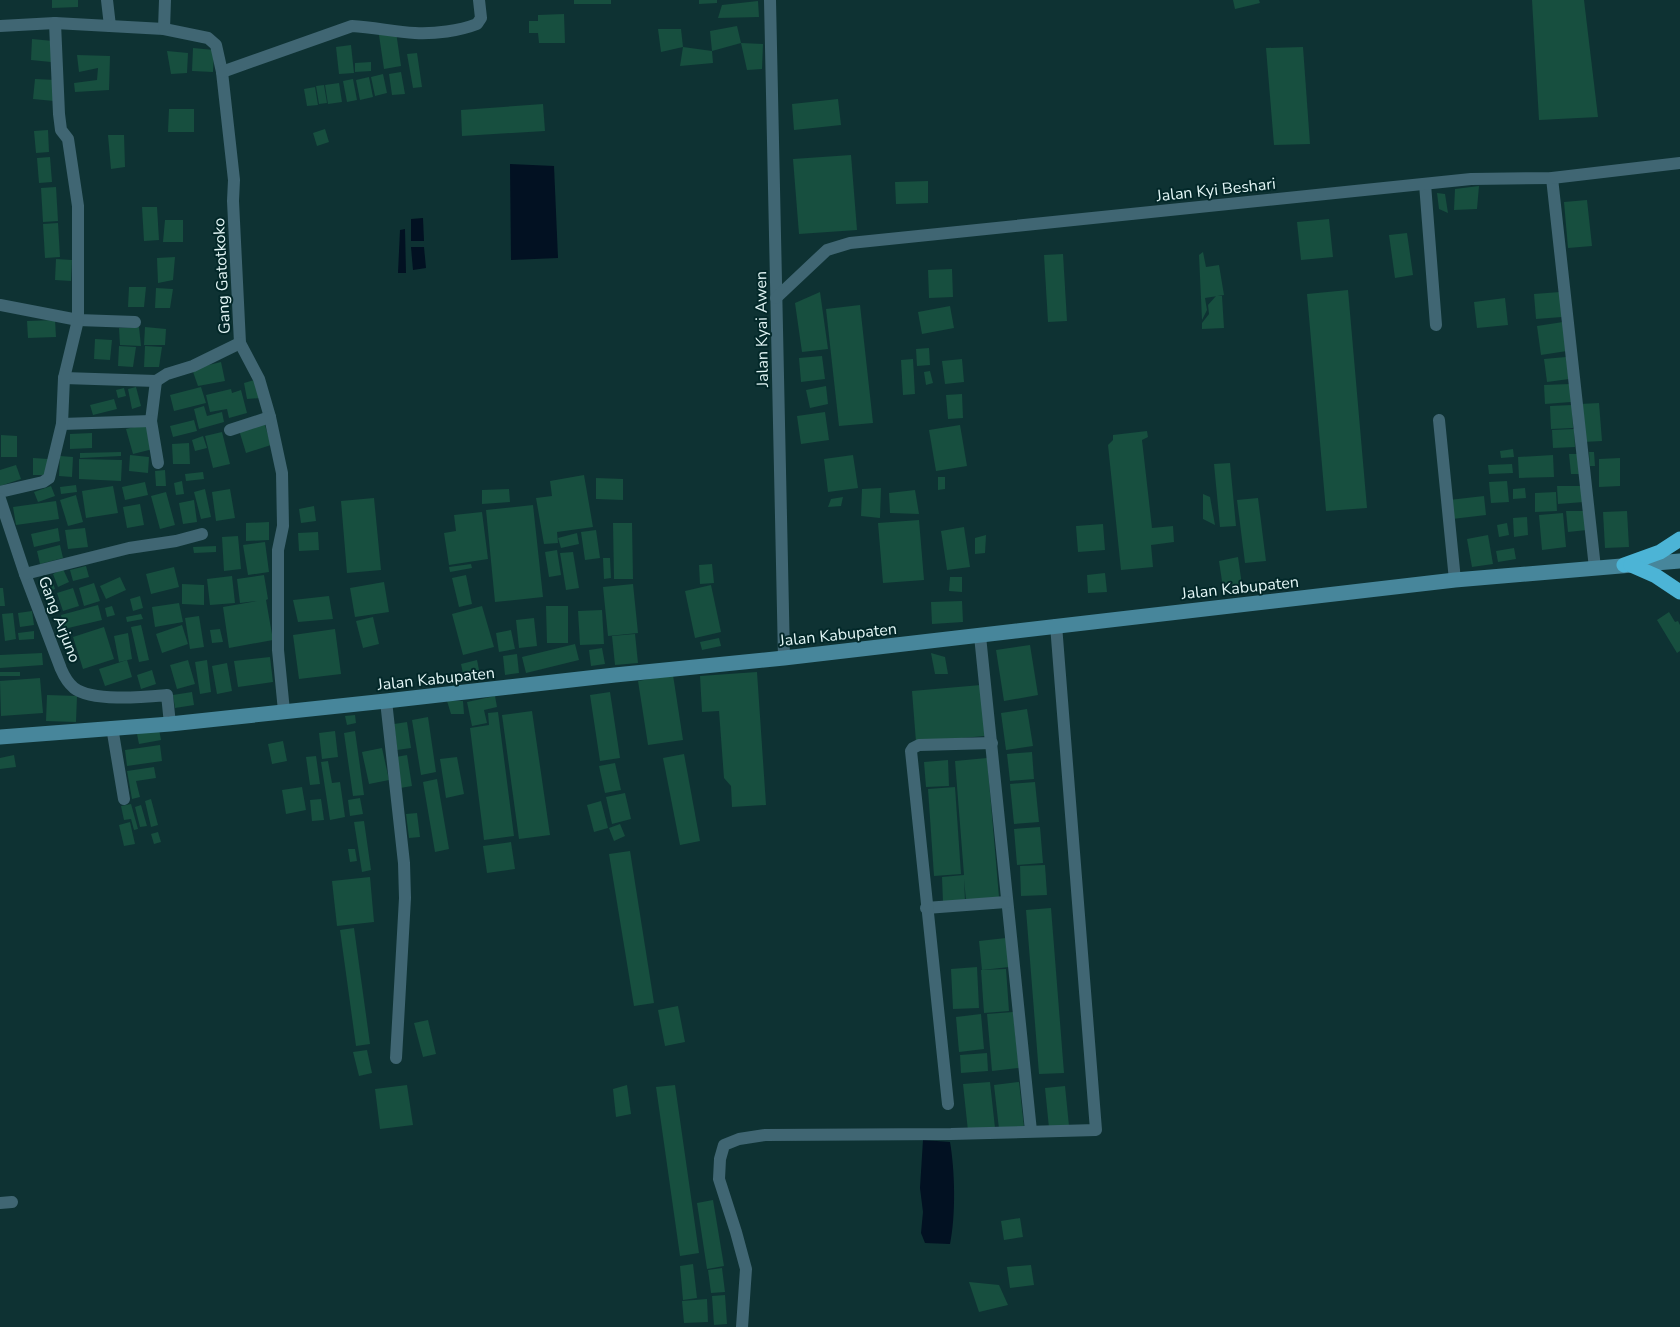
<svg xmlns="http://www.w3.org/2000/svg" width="1680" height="1327" font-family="'Nunito Sans',sans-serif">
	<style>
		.water { fill: #021122 }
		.building { fill: #174f3f }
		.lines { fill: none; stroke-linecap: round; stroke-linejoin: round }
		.street { stroke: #406673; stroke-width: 12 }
		.secondary { stroke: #47869b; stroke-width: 15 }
		.highway { stroke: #4cb4d6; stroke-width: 15 }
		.labels { text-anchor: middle; stroke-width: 4; stroke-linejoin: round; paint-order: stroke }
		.street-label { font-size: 16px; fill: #e3f6f6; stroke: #032829 }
	</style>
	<rect width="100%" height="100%" fill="#0e3233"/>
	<g class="water">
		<path d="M510 164 554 166 558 258 511 260Z"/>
		<path d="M423 218 424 241H411V219Z"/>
		<path d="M405 229 406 273H398L400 230Z"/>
		<path d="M411 247H424L426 268 413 270Z"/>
		<path d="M923 1140 950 1142C955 1171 956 1215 950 1244L925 1243 921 1233 923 1212 920 1188Z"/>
	</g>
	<g class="building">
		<path d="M52 0H78V7L52 8Z"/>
		<rect x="574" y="0" width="37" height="4"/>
		<path d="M699 0H717V3L699 4Z"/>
		<path d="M1233 0H1259L1260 3 1235 9Z"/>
		<path d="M1532 0H1584L1598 117 1539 120Z"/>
		<path d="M758 1 759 17 718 18 722 5Z"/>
		<path d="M564 14 565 43H539L538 33H529V21H538V15Z"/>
		<path d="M737 26 741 43 763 44 762 69 747 70 741 43 712 51 710 31Z"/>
		<path d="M658 29H681L683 47 661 52Z"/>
		<path d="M396 32 401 66 384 69 379 35Z"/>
		<path d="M32 39 53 41 51 62 31 60Z"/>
		<path d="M351 45 354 73 339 74 336 47Z"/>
		<path d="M683 47 712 51 713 63 680 66Z"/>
		<path d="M1303 47 1310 144 1274 145 1266 48Z"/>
		<path d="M193 48 214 50 213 72 192 71Z"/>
		<path d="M167 51 188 53 187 73 171 74Z"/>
		<path d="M417 53 422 87 413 88 407 54Z"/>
		<path d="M77 55 110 56 109 90 75 92 74 83 97 80 98 68 79 72Z"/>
		<path d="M371 62V71L355 72V63Z"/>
		<path d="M401 72 405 94 392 95 389 74Z"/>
		<path d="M383 74 387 93 375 96 371 77Z"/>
		<path d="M369 77 373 97 360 100 356 80Z"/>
		<path d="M35 79 56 80 54 101 33 99Z"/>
		<path d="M353 79 357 100 347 102 343 81Z"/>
		<path d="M339 83 342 102 328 104 325 85Z"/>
		<path d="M324 85 327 103 319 104 316 86Z"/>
		<path d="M315 87 318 105 307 106 304 89Z"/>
		<path d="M838 99 841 125 794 130 792 104Z"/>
		<path d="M543 104 545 131 462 136 461 110Z"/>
		<path d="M169 109H194V132H168Z"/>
		<path d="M325 129 329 142 317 146 313 133Z"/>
		<path d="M48 130 49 152 36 153 34 131Z"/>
		<path d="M108 135H124L125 167 111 169Z"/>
		<path d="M851 155 857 230 799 234 793 159Z"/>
		<path d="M50 157 52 182 39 183 37 158Z"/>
		<path d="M928 181V203L896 204 895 182Z"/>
		<path d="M1479 186 1477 209 1454 210 1455 189Z"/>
		<path d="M56 187 58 221 43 222 41 188Z"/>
		<path d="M1437 193 1445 194 1448 213 1439 209Z"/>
		<path d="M1587 200 1592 246 1568 248 1564 202Z"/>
		<path d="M142 207H157L159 240 144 241Z"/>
		<path d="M1329 219 1333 257 1301 260 1297 222Z"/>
		<path d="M165 220H183V242H163Z"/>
		<path d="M58 223 60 257 45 258 43 224Z"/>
		<path d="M1407 233 1413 275 1395 278 1389 235Z"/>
		<path d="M1203 252 1206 267 1219 265 1224 295 1205 298 1207 310 1202 320 1199 255Z"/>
		<path d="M1063 254 1067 321 1048 322 1044 255Z"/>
		<path d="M175 257 173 280 158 283 157 258Z"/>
		<path d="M56 259 72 260 71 281 55 280Z"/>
		<path d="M952 269 953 297 929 298 928 270Z"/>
		<path d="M129 287H146L144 307H128Z"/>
		<path d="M156 288 173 289 170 308H155Z"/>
		<path d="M1348 290 1367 508 1326 511 1307 294Z"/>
		<path d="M820 292 828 349 802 352 795 303Z"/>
		<path d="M1560 292 1562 317 1536 319 1534 294Z"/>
		<path d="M1216 296H1222L1224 328 1202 329V323L1209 314 1208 305Z"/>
		<path d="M1505 298 1508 325 1477 328 1474 302Z"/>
		<path d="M860 305 873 423 839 426 826 309Z"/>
		<path d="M950 306 954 328 922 334 918 312Z"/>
		<path d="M55 320 56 337 28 338 27 321Z"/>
		<path d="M1563 322 1567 351 1541 355 1537 326Z"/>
		<path d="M139 327 141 346 120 345 119 328Z"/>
		<path d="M145 327 166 329 165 345H144Z"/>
		<path d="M95 339 112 340 110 360 94 359Z"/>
		<path d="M119 346 136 347 133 367 118 366Z"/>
		<path d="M145 346 162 347 159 367H144Z"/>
		<path d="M929 348 930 365 917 366 916 349Z"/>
		<path d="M822 356 825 379 801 382 799 358Z"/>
		<path d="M1566 357 1569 379 1547 382 1544 359Z"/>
		<path d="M913 359 915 394 903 395 901 360Z"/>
		<path d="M962 359 964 382 945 384 942 361Z"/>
		<path d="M221 362 225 381 198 386 192 369Z"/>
		<path d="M930 371 933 383 926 385 924 372Z"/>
		<path d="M258 379 261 398 247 399 244 383Z"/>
		<path d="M1570 384 1571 402 1545 404 1544 385Z"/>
		<path d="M826 386 828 404 810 408 806 390Z"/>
		<path d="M136 387 141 406 132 409 128 389Z"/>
		<path d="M201 387 206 403 174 411 170 395Z"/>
		<path d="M124 388 126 396 118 398 116 390Z"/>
		<path d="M231 389 232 393 241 390 247 413 229 418 227 409 210 412 206 395Z"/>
		<path d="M962 394 963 418 948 419 946 395Z"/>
		<path d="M114 399 117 409 93 415 90 405Z"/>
		<path d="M1599 403 1602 441 1583 442 1580 404Z"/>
		<path d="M1572 405 1573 428 1551 429 1550 406Z"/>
		<path d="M204 406 207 416 222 412 224 422 199 429 194 409Z"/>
		<path d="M825 412 829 440 801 444 797 416Z"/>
		<path d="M194 420 197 431 173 437 170 426Z"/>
		<path d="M264 422 271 445 246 453 239 430Z"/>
		<path d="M146 424 153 449 133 454 126 429Z"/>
		<path d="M960 425 967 466 936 471 929 430Z"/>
		<path d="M1574 429 1575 447 1553 448 1552 430Z"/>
		<path d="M1147 431 1148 437 1142 440 1152 528 1173 526 1174 542 1151 545 1153 567 1121 570 1108 445 1113 440V435Z"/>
		<path d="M222 432 230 464 213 468 205 436Z"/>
		<path d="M92 433V448L70 449V434Z"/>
		<path d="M1 435 17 436V457H1Z"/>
		<path d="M203 436 207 448 195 451 192 440Z"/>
		<path d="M189 443 190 464H173L172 444Z"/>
		<path d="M1513 449 1514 457 1501 458 1500 451Z"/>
		<path d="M121 452V456L80 458V453Z"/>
		<path d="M1589 452H1594L1595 466H1590Z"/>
		<path d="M1569 454H1577L1579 474H1571Z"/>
		<path d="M130 455 149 457 148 473 129 471Z"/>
		<path d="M853 455 858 488 828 492 824 459Z"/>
		<path d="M1553 455 1554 477 1519 478 1518 457Z"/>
		<path d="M60 456 73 457 72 477 59 476Z"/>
		<path d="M33 458 48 459V475H33Z"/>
		<path d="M1620 458V486L1599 487V459Z"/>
		<path d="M79 459 122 460 121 481 79 479Z"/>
		<path d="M1230 463 1236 526 1220 527 1214 464Z"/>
		<path d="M1512 464 1513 473 1489 474 1488 465Z"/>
		<path d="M16 465 21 479 0 486V470Z"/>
		<path d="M165 470 166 486H156L155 471Z"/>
		<path d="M203 472 204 479 186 481 185 474Z"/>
		<path d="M584 475 593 527 557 532 558 543 544 544 536 498 552 496 550 481Z"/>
		<path d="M938 477H945V489L938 490Z"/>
		<path d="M596 478 623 479V500L596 499Z"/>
		<path d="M182 481 184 494 176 495 174 483Z"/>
		<path d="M1507 481 1509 502 1491 503 1489 482Z"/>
		<path d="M145 482 148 495 125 500 122 487Z"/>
		<path d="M76 485 77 492 61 494 60 487Z"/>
		<path d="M51 486 55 496 38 502 34 492Z"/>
		<path d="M113 486 118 513 86 518 82 491Z"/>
		<path d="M1557 486H1583L1584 502 1558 504Z"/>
		<path d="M881 488 880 518 861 516 862 489Z"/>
		<path d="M1525 488 1526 498 1513 499V489Z"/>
		<path d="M205 489 211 517 201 519 194 492Z"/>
		<path d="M230 489 235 518 216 521 212 492Z"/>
		<path d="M509 489 510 502 482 504V490Z"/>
		<path d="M915 490 919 514 890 513 889 493Z"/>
		<path d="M166 492 175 525 160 529 151 496Z"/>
		<path d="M1556 492 1557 511 1535 512V493Z"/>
		<path d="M1203 494 1210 497 1215 525 1203 519Z"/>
		<path d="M76 495 83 522 68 526 60 500Z"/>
		<path d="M1484 496 1486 515 1452 519 1449 500Z"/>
		<path d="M843 497 841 506 828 507 831 499Z"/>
		<path d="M374 498 381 570 347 573 341 501Z"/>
		<path d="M1258 498 1266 561 1245 563 1237 500Z"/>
		<path d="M194 500 197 522 183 524 179 503Z"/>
		<path d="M56 501 59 519 16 525 13 507Z"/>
		<path d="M140 504 144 525 127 528 123 507Z"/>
		<path d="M533 505 543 597 495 602 486 510Z"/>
		<path d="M314 506 316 521 301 523 299 509Z"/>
		<path d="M1566 511H1584L1587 530 1568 532Z"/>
		<path d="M1627 511 1629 547 1605 548 1603 512Z"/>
		<path d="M482 512 488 559 449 565 444 533 456 531 454 515Z"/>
		<path d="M1563 513 1566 547 1542 550 1539 515Z"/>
		<path d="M1527 517 1528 535 1514 537 1513 518Z"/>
		<path d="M919 520 924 580 883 583 878 523Z"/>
		<path d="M269 522V540L246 541V523Z"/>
		<path d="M613 523H632L633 579H614Z"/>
		<path d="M1507 523 1509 535 1499 537 1497 525Z"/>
		<path d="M1103 524 1105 550 1078 552 1076 526Z"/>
		<path d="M964 527 970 567 947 570 941 531Z"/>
		<path d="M58 528 60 541 34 547 31 534Z"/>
		<path d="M85 528 88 547 68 549 65 530Z"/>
		<path d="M596 530 600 558 585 560 581 532Z"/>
		<path d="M318 532 319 550 299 551 298 533Z"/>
		<path d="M577 533 579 544 561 548 558 538Z"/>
		<path d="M986 535 985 553 975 554V538Z"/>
		<path d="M1488 535 1493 564 1472 567 1467 539Z"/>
		<path d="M238 536 241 569 224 571 222 537Z"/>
		<path d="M265 542 269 572 248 575 243 545Z"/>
		<path d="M60 545 63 558 40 564 37 551Z"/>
		<path d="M216 546V552L194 553 193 547Z"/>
		<path d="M1514 548 1516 559 1498 562 1496 551Z"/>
		<path d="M557 550 561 575 549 577 545 552Z"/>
		<path d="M573 552 579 588 566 590 560 553Z"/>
		<path d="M1238 557 1242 585 1223 588 1219 561Z"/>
		<path d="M603 558H610L611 578 604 579Z"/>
		<path d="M471 564 472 568 450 572 449 567Z"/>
		<path d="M712 564 714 583 700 584 699 565Z"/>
		<path d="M86 566 89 577 73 581 70 570Z"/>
		<path d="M174 567 179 587 151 594 146 574Z"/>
		<path d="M63 569 69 582 58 587 53 574Z"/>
		<path d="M1105 573 1107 592 1088 593 1087 575Z"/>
		<path d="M264 575 268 599 266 600 273 640 229 648 223 607 257 601 240 603 237 579Z"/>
		<path d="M466 575 472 604 459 607 452 578Z"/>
		<path d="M232 576 235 603 210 605 207 579Z"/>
		<path d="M51 577 55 589 42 594 38 581Z"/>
		<path d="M120 577 126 590 106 599 100 586Z"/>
		<path d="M950 577H962V592L949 591Z"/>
		<path d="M384 582 389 612 355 617 350 588Z"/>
		<path d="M94 583 100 601 84 606 79 588Z"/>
		<path d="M182 584 204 585V605L182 604Z"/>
		<path d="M633 584 638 633 608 636 603 587Z"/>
		<path d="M711 585 721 632 695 638 685 591Z"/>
		<path d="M0 588H3L5 606H0Z"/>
		<path d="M73 588 79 606 63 611 57 593Z"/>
		<path d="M140 596 143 608 133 611 130 599Z"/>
		<path d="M329 596 333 619 298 622 293 600Z"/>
		<path d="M962 601 963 622 932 624 931 602Z"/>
		<path d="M179 603 183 622 155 627 152 607Z"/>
		<path d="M98 605 102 620 64 629 61 615Z"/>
		<path d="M112 606 115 615 107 617 105 608Z"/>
		<path d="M482 606 494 647 463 655 452 614Z"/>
		<path d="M546 606H568V643H547Z"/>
		<path d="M602 610 604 644 580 645 578 611Z"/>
		<path d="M32 611 34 625 20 627 18 613Z"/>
		<path d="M1669 612 1675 622 1678 621 1680 625V651L1677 653 1657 620Z"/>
		<path d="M13 613 16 639 5 641 2 614Z"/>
		<path d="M141 614 143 619 127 622 126 617Z"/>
		<path d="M199 616 204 647 190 649 185 618Z"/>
		<path d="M373 617 379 644 363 648 356 621Z"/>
		<path d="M534 618 537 646 519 648 516 620Z"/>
		<path d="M141 625 149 660 139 662 131 627Z"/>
		<path d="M182 625 188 644 162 653 156 634Z"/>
		<path d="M104 627 114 659 83 669 73 637Z"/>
		<path d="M220 629 223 642 212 643 210 630Z"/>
		<path d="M335 629 341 674 299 679 293 635Z"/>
		<path d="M511 630 515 649 499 652 496 633Z"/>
		<path d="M34 631V639L19 640 18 633Z"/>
		<path d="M128 633 132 659 119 662 114 636Z"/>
		<path d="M635 634 638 663 615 665 612 636Z"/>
		<path d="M719 638 721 646 702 650 700 642Z"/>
		<path d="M575 644 579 660 526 673 522 657Z"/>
		<path d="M1030 645 1038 695 1004 701 996 650Z"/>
		<path d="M602 648 605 664 591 666 589 650Z"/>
		<path d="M42 653 43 665 0 668V655Z"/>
		<path d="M931 653 945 657 948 674H935Z"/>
		<path d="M517 654 519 673 505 675 503 656Z"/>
		<path d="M270 657 273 682 238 687 234 661Z"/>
		<path d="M127 660 132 677 105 686 99 669Z"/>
		<path d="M188 660 195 684 177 689 170 665Z"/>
		<path d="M207 660 211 692 200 694 195 662Z"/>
		<path d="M477 660 480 675 464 678 461 664Z"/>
		<path d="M227 663 232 691 217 694 212 666Z"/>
		<path d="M152 670 156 684 141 689 137 675Z"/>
		<rect x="0" y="672" width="20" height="4"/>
		<path d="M757 672 766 805 732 807 731 786 724 778 719 711 702 712 700 676Z"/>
		<path d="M673 675 683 740 648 745 638 681Z"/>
		<path d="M40 678 43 713 1 716 0 681Z"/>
		<path d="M981 685 985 736 916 742 912 691Z"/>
		<path d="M192 692 194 705 175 708 173 695Z"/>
		<path d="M610 692 620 758 600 761 590 695Z"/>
		<path d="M47 695 77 696 76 722 46 721Z"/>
		<path d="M495 696 497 707 484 710 487 723 472 726 467 702Z"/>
		<path d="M447 701H463L464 714H451Z"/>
		<path d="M1027 709 1033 746 1006 750 1001 713Z"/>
		<path d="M532 711 550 835 519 839 502 715Z"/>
		<path d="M498 712 514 836 484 840 470 728 489 725 488 713Z"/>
		<path d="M355 715 356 723 347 725 345 716Z"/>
		<path d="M428 717 436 772 421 775 412 720Z"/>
		<path d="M407 722 411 748 397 750 394 724Z"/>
		<path d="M159 729 161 740 139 744 137 734Z"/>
		<path d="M335 731 338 757 322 759 319 733Z"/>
		<path d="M355 731 364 795 353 796 344 733Z"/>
		<path d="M283 741 287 761 272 764 268 744Z"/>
		<path d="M160 745 162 761 127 766 125 750Z"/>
		<path d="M382 748 389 780 369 784 362 752Z"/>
		<path d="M1032 752 1034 779 1010 781 1007 754Z"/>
		<path d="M684 754 700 841 680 845 663 758Z"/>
		<path d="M14 755 16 767 0 769V758Z"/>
		<path d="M407 755 412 786 400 788 396 757Z"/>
		<path d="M316 756 320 784 310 785 306 757Z"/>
		<path d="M457 757 464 794 446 798 440 759Z"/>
		<path d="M987 758 999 897 966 900 964 879 965 901 943 903 942 877 964 875 955 761Z"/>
		<path d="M948 760 949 786 926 787 924 762Z"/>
		<path d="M328 761 332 783 340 782 345 817 330 820 321 762Z"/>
		<path d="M615 763 621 790 605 793 599 766Z"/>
		<path d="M154 767 156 778 136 781 140 797 132 799 127 771Z"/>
		<path d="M437 779 449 849 435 852 423 782Z"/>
		<path d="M1035 782 1039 822 1014 824 1010 784Z"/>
		<path d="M302 787 306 810 286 814 282 790Z"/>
		<path d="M955 787 961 874 934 876 928 789Z"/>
		<path d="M625 793 631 819 612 824 606 797Z"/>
		<path d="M360 798 363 814 350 816 348 800Z"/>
		<path d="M151 799 158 825 151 827 145 801Z"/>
		<path d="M321 799 324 820 312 821 310 800Z"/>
		<path d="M601 801 608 828 594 832 587 805Z"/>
		<path d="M131 804 138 829 134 830 131 819 124 820 121 806Z"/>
		<path d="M141 805 147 826 140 827 135 807Z"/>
		<path d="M417 813 420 837 409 838 406 814Z"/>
		<path d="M364 821 371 870 362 872 354 822Z"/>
		<path d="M130 822 135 844 124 846 119 825Z"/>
		<path d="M620 824 625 836 614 841 609 828Z"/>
		<path d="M1040 827 1043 863 1017 865 1014 829Z"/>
		<path d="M158 832 161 842 154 844 151 834Z"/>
		<path d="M511 842 515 869 487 873 483 846Z"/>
		<path d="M348 849H355L357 861 350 862Z"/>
		<path d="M630 851 654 1003 634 1006 609 854Z"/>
		<path d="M1045 865 1047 895 1021 896 1020 866Z"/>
		<path d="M370 877 374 922 337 926 332 881Z"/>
		<path d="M1051 908 1064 1073 1039 1074 1026 910Z"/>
		<path d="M354 928 370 1044 356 1046 340 930Z"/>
		<path d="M1006 938 1009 967 982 970 979 941Z"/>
		<path d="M977 967 979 1008 953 1009 951 969Z"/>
		<path d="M1006 969 1009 1011 984 1013 981 970Z"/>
		<path d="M678 1006 685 1042 665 1046 658 1010Z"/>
		<path d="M1013 1012 1019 1068 992 1071 987 1014Z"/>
		<path d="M981 1014 984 1049 959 1052 956 1017Z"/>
		<path d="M428 1020 436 1054 423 1057 414 1023Z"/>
		<path d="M367 1050 372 1073 359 1076 353 1052Z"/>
		<path d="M987 1053 988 1071 961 1073 960 1055Z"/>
		<path d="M990 1082 995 1128 968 1131 963 1084Z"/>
		<path d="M1019 1082 1024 1127 999 1129 994 1085Z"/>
		<path d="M407 1085 413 1125 380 1129 375 1089Z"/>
		<path d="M627 1085 631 1114 616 1117 613 1089Z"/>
		<path d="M675 1085 699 1253 680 1256 656 1087Z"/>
		<path d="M1065 1086 1069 1126 1049 1128 1045 1088Z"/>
		<path d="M713 1200 724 1266 707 1269 697 1203Z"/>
		<path d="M1020 1218 1023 1237 1004 1240 1001 1221Z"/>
		<path d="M693 1264 697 1298 683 1300 680 1266Z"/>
		<path d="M1031 1265 1034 1285 1010 1288 1007 1267Z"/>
		<path d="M722 1268 725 1292 711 1293 708 1270Z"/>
		<path d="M969 1282 999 1285 1008 1305 979 1312Z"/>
		<path d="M725 1295 727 1324 714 1325 712 1296Z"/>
		<path d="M707 1299 708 1322 684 1323 682 1301Z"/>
	</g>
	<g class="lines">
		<g class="street">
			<path d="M107 0 110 26"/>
			<path d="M770 0 784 658"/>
			<path d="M0 26 55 23 164 29 208 38 216 45 222 72 234 180 233 201 240 343 259 379 270 417 282 473 283 526 278 550V650L284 711"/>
			<path d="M164 29 165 0"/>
			<path d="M222 72 352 26C374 27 394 32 415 33 435 34 459 31 477 24L481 18 479 0"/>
			<path d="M1552 178 1595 568"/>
			<path d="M1425 184 1436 325"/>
			<path d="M776 298 827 250 850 243 1471 179 1552 178 1680 163"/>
			<path d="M0 305 78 320 135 322"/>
			<path d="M64 378 156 381 167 374 193 366 240 343"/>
			<path d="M156 381 151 421 158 463"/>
			<path d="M1439 420 1455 580"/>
			<path d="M62 424 151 421"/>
			<path d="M230 430 270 417"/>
			<path d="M0 492 43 482 49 478 62 424 64 378 78 320V206L68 139 61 130 59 114 55 23"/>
			<path d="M0 499 25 574 61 669C64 676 68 683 74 688 92 702 144 697 167 695L170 724"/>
			<path d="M25 574 129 548 176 541 202 534"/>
			<path d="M980 636 1031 1131"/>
			<path d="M386 701 404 863 405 898 396 1058"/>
			<path d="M112 727 124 799"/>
			<path d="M926 908 1006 902"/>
			<path d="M948 1104 911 751 913 748 919 745 992 743"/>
			<path d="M0 1203 12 1202"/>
			<path d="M742 1327 746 1269 736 1232 719 1179 720 1159 724 1145 739 1139 765 1135 951 1134 1096 1130 1056 625"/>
		</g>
		<path class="secondary" d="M0 737 170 724 386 701 615 675 784 658 1455 580 1680 561"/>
		<g class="highway">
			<path d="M1624 565 1660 552 1680 539"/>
			<path d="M1631 565 1656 576 1680 592"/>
		</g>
	</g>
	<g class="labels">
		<g class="street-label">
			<text transform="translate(1216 189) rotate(-6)" y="6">Jalan Kyi Beshari</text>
			<text transform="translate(221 276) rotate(-93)" y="6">Gang Gatotkoko</text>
			<text transform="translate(761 329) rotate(-91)" y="6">Jalan Kyai Awen</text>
			<text transform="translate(1240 587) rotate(-6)" y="6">Jalan Kabupaten</text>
			<text transform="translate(60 619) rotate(69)" y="6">Gang Arjuno</text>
			<text transform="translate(838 634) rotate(-6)" y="6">Jalan Kabupaten</text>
			<text transform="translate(436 678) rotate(-6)" y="6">Jalan Kabupaten</text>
		</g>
	</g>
</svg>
